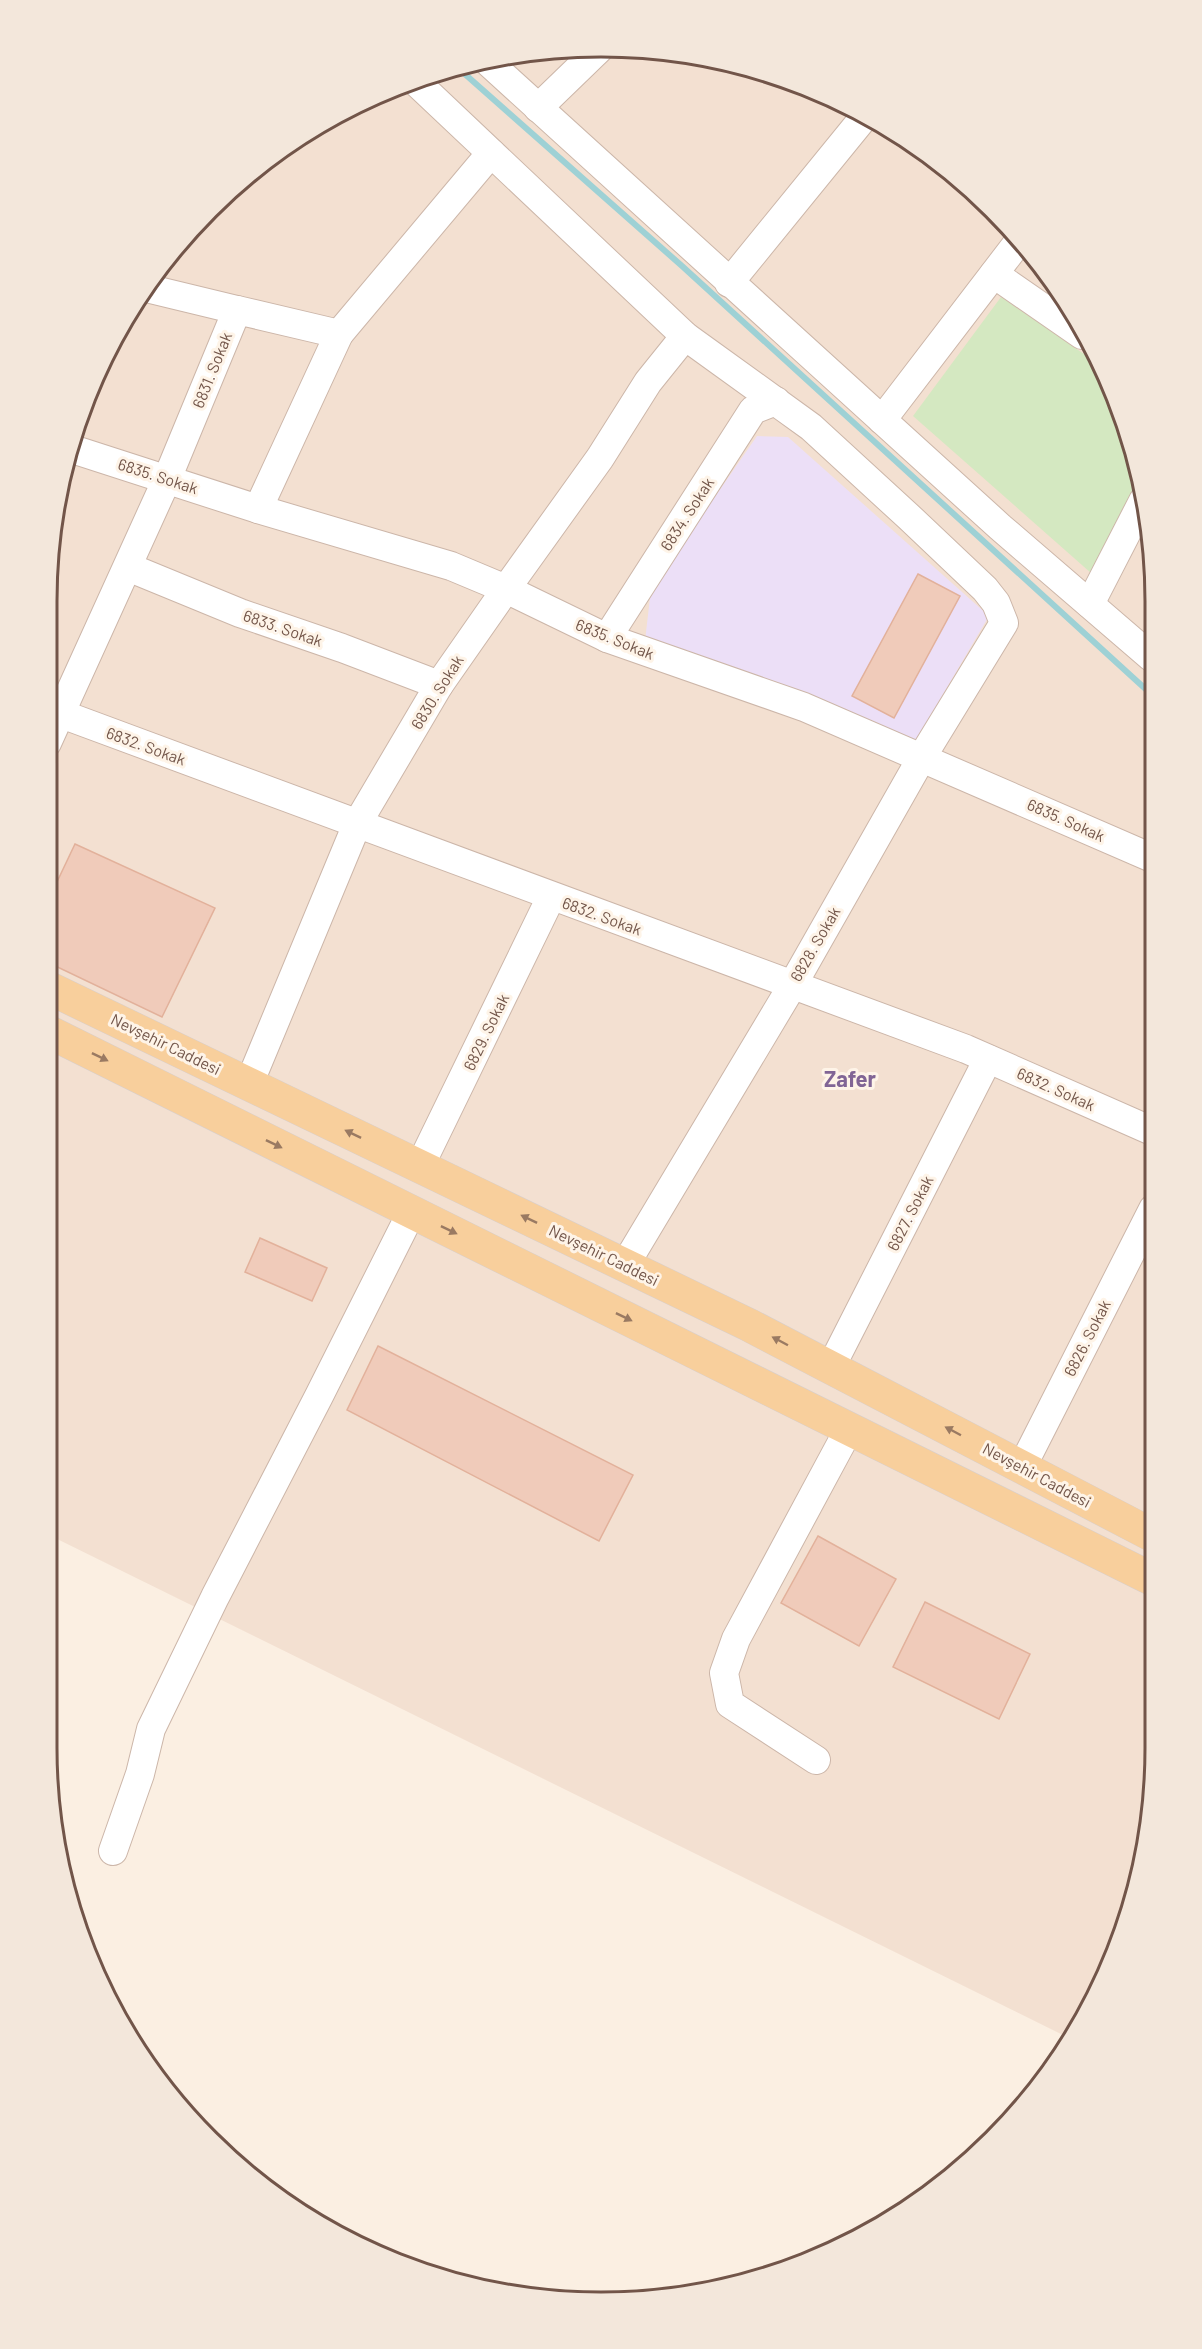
<svg xmlns="http://www.w3.org/2000/svg" width="1202" height="2349" font-family="Barlow,sans-serif">
	<style>
		.residential { fill: #f3e0d1 }
		.education { fill: #ecdff7 }
		.green { fill: #d4e8c1 }
		.lines { fill: none; stroke-linecap: round; stroke-linejoin: round }
		.stream { stroke: #9ed1d5; stroke-width: 6 }
		.building { fill: #f0cbba; stroke: #e2b19b; stroke-width: 1.5 }
		.minor-casing { stroke: #ccb6a9; stroke-width: 30 }
		.major-casing { stroke: #d8cfcc; stroke-width: 34 }
		.minor { stroke: #fff; stroke-width: 28 }
		.major { stroke: #f8cf9c; stroke-width: 33 }
		.oneway { fill: #9a7a62 }
		.labels { text-anchor: middle; stroke-width: 6; stroke-linejoin: round; paint-order: stroke }
		.street-label { font-size: 16px; fill: #725549; stroke: #fef4e8 }
		.district-label { font-size: 22px; font-weight: bold; fill: #816595; stroke: #fef4e8 }
		.rim { fill: none; stroke: #725549; stroke-width: 3 }
	</style>
	<rect width="100%" height="100%" fill="#fbefe2"/>
	<path class="residential" d="M637 48 744 65 846 104 966 184 1041 264 1113 388 1151 528 1154 1784 1137 1891 1098 1993 1067 2037 47 1534 48 565 65 458 104 356 161 264 235 184 323 121 422 76 528 51Z"/>
	<path class="education" d="M757 436 788 437 989 616 915 742 645 641 651 589Z"/>
	<path class="green" d="M1001 297 1100 365 1113 388 1138 480 1091 573 913 416Z"/>
	<g class="lines">
		<path class="stream" d="M458 68 682 266 1151 694"/>
	</g>
	<g class="building">
		<path d="M918 574 960 596 894 718 852 696Z"/>
		<path d="M75 844 215 908 162 1017 47 962V903Z"/>
		<path d="M260 1238 327 1268 312 1301 245 1272Z"/>
		<path d="M378 1346 633 1475 599 1541 347 1410Z"/>
		<path d="M818 1536 896 1579 859 1646 781 1603Z"/>
		<path d="M925 1602 1030 1654 999 1719 893 1667Z"/>
	</g>
	<g class="lines">
		<defs>
			<g id="minor">
				<path d="M487 61 1000 527 1151 657"/>
				<path d="M414 80 685 336 811 427 909 517 985 589 996 603 1004 623 922 757 792 986 625 1265"/>
				<path d="M538 108 599 49"/>
				<path d="M994 274 1082 335"/>
				<path d="M729 283 865 116"/>
				<path d="M146 288 237 310"/>
				<path d="M882 420 1019 241"/>
				<path d="M69 448 258 509 451 566 506 589 607 638 804 707 1152 858"/>
				<path d="M258 509 339 334"/>
				<path d="M128 567 240 613 342 648 439 685"/>
				<path d="M1090 604 1143 501"/>
				<path d="M607 638 753 410 776 401"/>
				<path d="M48 709 966 1049 1152 1131"/>
				<path d="M47 743 167 479 237 310 339 334 491 153"/>
				<path d="M249 1084 357 824 439 685 506 589 600 458 648 382 685 336"/>
				<path d="M420 1166 551 897"/>
				<path d="M831 1367 988 1059"/>
				<path d="M1022 1467 1153 1209"/>
				<path d="M816 1760 730 1704 724 1673 736 1639 849 1429"/>
				<path d="M113 1851 140 1774 151 1729 215 1597 319 1396 412 1211"/>
			</g>
			<g id="major">
				<path d="M47 987 749 1325 1154 1536"/>
				<path d="M47 1031 1154 1580"/>
			</g>
		</defs>
		<use href="#minor" class="minor-casing"/>
		<use href="#major" class="major-casing"/>
		<use href="#minor" class="minor"/>
		<use href="#major" class="major"/>
	</g>
	<defs><path id="oneway-solid" d="M-6-.8H1V-3.2L6.5 0L1 3.2V.8H-6Z" transform="scale(1.5)"/></defs>
	<g class="oneway">
		<use href="#oneway-solid" transform="translate(100 1057) rotate(26)"/>
		<use href="#oneway-solid" transform="translate(353 1134) rotate(-154)"/>
		<use href="#oneway-solid" transform="translate(274 1144) rotate(26)"/>
		<use href="#oneway-solid" transform="translate(529 1219) rotate(-154)"/>
		<use href="#oneway-solid" transform="translate(449 1230) rotate(26)"/>
		<use href="#oneway-solid" transform="translate(624 1317) rotate(26)"/>
		<use href="#oneway-solid" transform="translate(780 1341) rotate(-152)"/>
		<use href="#oneway-solid" transform="translate(953 1431) rotate(-152)"/>
	</g>
	<g class="labels">
		<g class="street-label">
			<text transform="translate(212 370) rotate(-68)" y="6">6831. Sokak</text>
			<text transform="translate(158 476) rotate(18)" y="6">6835. Sokak</text>
			<text transform="translate(687 514) rotate(-57)" y="6">6834. Sokak</text>
			<text transform="translate(283 628) rotate(19)" y="6">6833. Sokak</text>
			<text transform="translate(615 639) rotate(22)" y="6">6835. Sokak</text>
			<text transform="translate(437 692) rotate(-58)" y="6">6830. Sokak</text>
			<text transform="translate(146 746) rotate(20)" y="6">6832. Sokak</text>
			<text transform="translate(1066 820) rotate(24)" y="6">6835. Sokak</text>
			<text transform="translate(602 916) rotate(20)" y="6">6832. Sokak</text>
			<text transform="translate(815 944) rotate(-60)" y="6">6828. Sokak</text>
			<text transform="translate(486 1032) rotate(-64)" y="6">6829. Sokak</text>
			<text transform="translate(166 1044) rotate(26)" y="6">Nevşehir Caddesi</text>
			<text transform="translate(1056 1089) rotate(24)" y="6">6832. Sokak</text>
			<text transform="translate(910 1213) rotate(-63)" y="6">6827. Sokak</text>
			<text transform="translate(604 1255) rotate(26)" y="6">Nevşehir Caddesi</text>
			<text transform="translate(1087 1338) rotate(-63)" y="6">6826. Sokak</text>
			<text transform="translate(1037 1475) rotate(28)" y="6">Nevşehir Caddesi</text>
		</g>
		<g class="district-label">
			<text x="850" y="1087">Zafer</text>
		</g>
	</g>
	<path d="M0 0H1202V2349H0ZM601 57H601A544 544 0 0 1 1145 601V1748A544 544 0 0 1 601 2292H601A544 544 0 0 1 57 1748V601A544 544 0 0 1 601 57Z" fill="#f3e7db" fill-rule="evenodd"/>
	<path class="rim" d="M601 57H601A544 544 0 0 1 1145 601V1748A544 544 0 0 1 601 2292H601A544 544 0 0 1 57 1748V601A544 544 0 0 1 601 57Z"/>
</svg>
